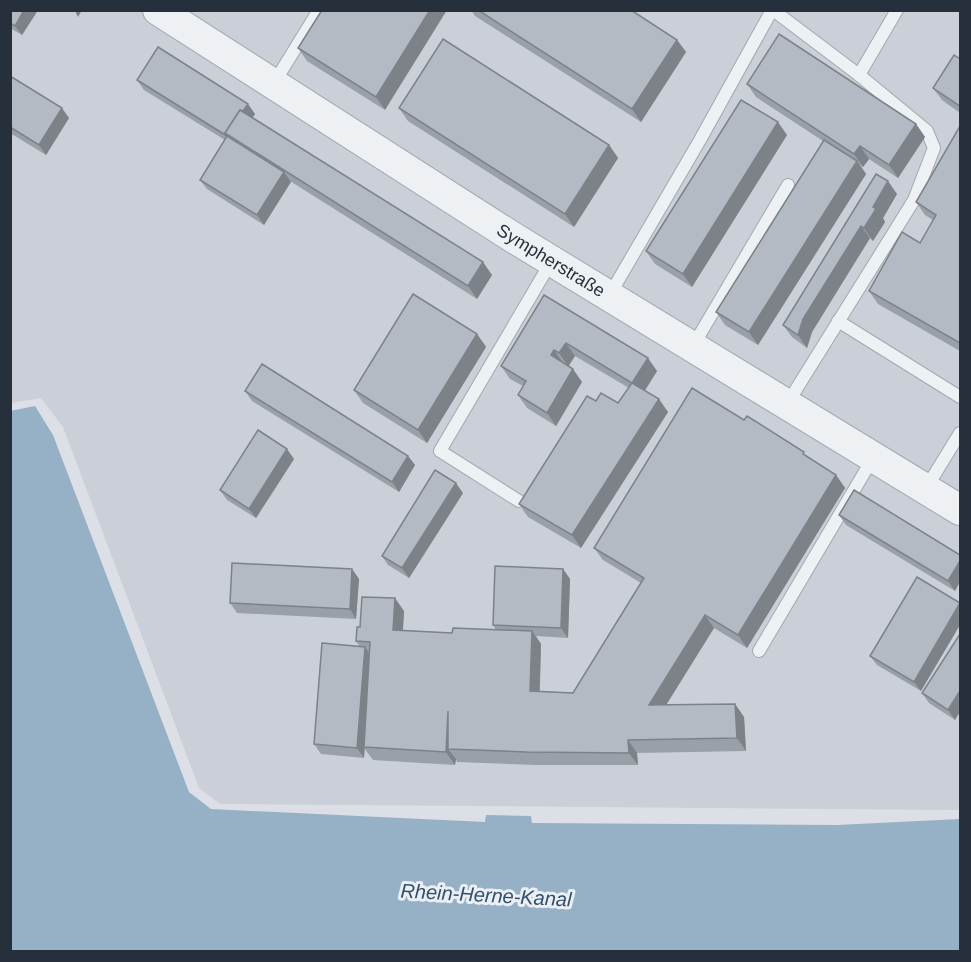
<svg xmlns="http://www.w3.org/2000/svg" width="971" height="962" font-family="Arial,sans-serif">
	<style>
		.built { fill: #cacfd8 }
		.water { fill: #96b0c6 }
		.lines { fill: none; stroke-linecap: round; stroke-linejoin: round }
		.service-casing { stroke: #a2a7b0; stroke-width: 14 }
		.tertiary-casing { stroke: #a2a7b0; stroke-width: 32 }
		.service { stroke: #eef1f4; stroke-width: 12 }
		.tertiary { stroke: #eef1f4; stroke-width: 30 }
		.wall { fill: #9aa0a8 }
		.shaded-wall { fill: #7d8288 }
		.building { fill: #b3bac3; stroke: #7d8288; stroke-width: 1.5 }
		.labels { text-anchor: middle; stroke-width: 6; stroke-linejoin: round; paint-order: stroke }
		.street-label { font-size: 18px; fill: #262f3c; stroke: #ebeff4 }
		.water-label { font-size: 20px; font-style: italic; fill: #314f6f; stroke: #ebeff4 }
	</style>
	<rect width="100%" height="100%" fill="#dce0e6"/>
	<path class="built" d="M11 11H960V810L220 804 199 788 63 427 41 398 11 403Z"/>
	<path class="water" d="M35 406 53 435 189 792 211 809 485 822 486 815 531 816 532 823 837 825 960 819V951H11L10 411Z"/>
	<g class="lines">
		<defs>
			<g id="service">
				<path d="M773 10 859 75 927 131 934 148 914 200 787 404"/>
				<path d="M859 75 897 10"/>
				<path d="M274 83 319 10"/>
				<path d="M609 296 700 140 772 10"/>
				<path d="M838 321 960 397"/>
				<path d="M693 346 788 185"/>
				<path d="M925 490 960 433"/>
				<path d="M519 501 440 451 551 262"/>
				<path d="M759 651 873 458"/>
			</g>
			<g id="tertiary">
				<path id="s1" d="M158 10 514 238 960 510"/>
			</g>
		</defs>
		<use href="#service" class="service-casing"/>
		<use href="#tertiary" class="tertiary-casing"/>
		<use href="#service" class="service"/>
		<use href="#tertiary" class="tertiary"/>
	</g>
	<g class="wall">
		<path d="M10 10H38L22 35 10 28Z"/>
		<path d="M322 10 385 110 307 61 298 48Z"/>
		<path d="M471 10H631L677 40 686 52 641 122 475 16Z"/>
		<path d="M960 59V113L942 100 933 88Z"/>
		<path d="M10 76 69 118 46 155 10 133Z"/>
		<path d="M137 80 255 114 252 117 492 275 477 299 290 181 264 225 207 189 200 180 225 140 144 90Z"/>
		<path d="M747 84 916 124 925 137 898 178 869 159 863 167 860 165 866 174 758 345 725 325 716 312 823 141 756 97Z"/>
		<path d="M399 108 609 145 618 158 574 227 408 121Z"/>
		<path d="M960 126V351L878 304 869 291 920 243 933 220 925 215 916 202Z"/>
		<path d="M787 135 692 287 655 264 646 251Z"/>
		<path d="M876 174 897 194 883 218 885 222 873 241 870 238 812 332 807 348 792 337 783 325Z"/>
		<path d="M544 295 657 371 645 391 668 412 581 548 528 517 519 504 596 401 618 403 629 388 575 356 569 366 582 382 556 426 527 408 518 395 523 386 510 379 501 366Z"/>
		<path d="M477 334 486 347 427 443 363 403 354 390Z"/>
		<path d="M245 391 408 456 415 465 399 492 252 401Z"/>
		<path d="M744 420 836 475 845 488 747 648 714 628 666 705 735 704 744 717 746 751 637 753 638 765H536L457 762 456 759 455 765 373 760 364 748V758L321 754 314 744 360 647 356 641 360 627 404 611 403 630 452 633 496 630 493 625 563 569 570 579 568 638 536 636 541 644 540 691 573 693 641 583 603 560 594 548Z"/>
		<path d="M294 459 256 518 227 500 220 490Z"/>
		<path d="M463 493 409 578 388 565 382 556Z"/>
		<path d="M839 515 960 555 955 591 846 525Z"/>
		<path d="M352 569 359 579 356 619 237 613 230 603Z"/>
		<path d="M960 603 921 691 877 665 870 656Z"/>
		<path d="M960 634 955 720 929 703 922 693Z"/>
	</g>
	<g class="shaded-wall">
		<path d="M24 10H38L22 35 15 26Z"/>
		<path d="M77 10H82L78 17 76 13Z"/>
		<path d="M430 10H447L385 110 376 97Z"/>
		<path d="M677 40 686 52 641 122 632 109Z"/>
		<path d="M248 104 255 114 238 141 228 135Z"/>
		<path d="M62 108 69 118 46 155 39 145Z"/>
		<path d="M778 122 787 135 692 287 683 274Z"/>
		<path d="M916 124 925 137 898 178 889 165Z"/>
		<path d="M609 145 618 158 574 227 565 214Z"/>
		<path d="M860 146 869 159 863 167 854 154Z"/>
		<path d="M857 161 866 174 758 345 749 332Z"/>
		<path d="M284 172 291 182 264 225 257 215Z"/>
		<path d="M888 181 897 194 883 218 885 222 873 241 864 228 873 207Z"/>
		<path d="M861 226 870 238 812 332 807 348 798 335 803 319Z"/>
		<path d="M483 262 492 275 477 299 468 286Z"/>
		<path d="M477 334 486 347 427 443 418 430Z"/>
		<path d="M566 343 575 356 568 366 559 353Z"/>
		<path d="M554 350 563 363 551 355Z"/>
		<path d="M648 358 657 371 641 396 632 383Z"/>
		<path d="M573 369 582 382 556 426 547 413Z"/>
		<path d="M659 399 668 412 581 548 572 535Z"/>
		<path d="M287 449 294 459 256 518 249 509Z"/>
		<path d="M408 456 415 465 399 492 392 482Z"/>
		<path d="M836 475 845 488 747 648 738 635Z"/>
		<path d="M456 483 463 493 409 578 402 568Z"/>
		<path d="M960 561V582L955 591 948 581Z"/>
		<path d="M352 569 359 579 356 619 350 609Z"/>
		<path d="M563 569 570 579 568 638 561 628Z"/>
		<path d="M395 598 404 611 402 643 393 630Z"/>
		<path d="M960 603V625L921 691 914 682Z"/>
		<path d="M705 615 714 628 658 718 649 705Z"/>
		<path d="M532 631 541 644 539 704 530 691Z"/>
		<path d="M365 647 372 657 364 758 357 748Z"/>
		<path d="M960 691V712L955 720 948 710Z"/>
		<path d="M735 704 744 717 746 751 737 738Z"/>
		<path d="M448 711V749L456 759 455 765 446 752Z"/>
		<path d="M628 740 637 753 638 765 629 753Z"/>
	</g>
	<g class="building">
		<path d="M10 10H24L15 26 10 23Z"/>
		<path d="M322 10H430L376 97 298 48Z"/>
		<path d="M478 10H631L677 40 632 109Z"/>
		<path d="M779 34 916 124 889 165 860 146 854 154 747 84Z"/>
		<path d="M443 39 609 145 565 214 399 108Z"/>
		<path d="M158 47 248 104 243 111 240 110 225 133 227 136 137 80Z"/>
		<path d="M954 55 960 59V106L933 88Z"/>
		<path d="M10 76 62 108 39 145 10 127Z"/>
		<path d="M741 100 778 122 683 274 646 251Z"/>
		<path d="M240 110 483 262 468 286 225 133Z"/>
		<path d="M960 126V343L869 291 902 232 920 243 936 215 916 202Z"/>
		<path d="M227 136 284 172 257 215 200 180Z"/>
		<path d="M824 140 857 161 749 332 716 312Z"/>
		<path d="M876 174 888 181 873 207 876 209 864 228 861 226 803 319 798 335 783 325Z"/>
		<path d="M413 294 477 334 418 430 354 390Z"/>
		<path d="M544 295 648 358 632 383 659 399 572 535 519 504 587 396 596 401 601 393 618 403 632 383 566 343 559 353 554 350 551 355 573 369 547 413 518 395 526 381 501 366Z"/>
		<path d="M262 364 408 456 392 482 245 391Z"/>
		<path d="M692 388 744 420 747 416 804 452 803 454 836 475 738 635 705 615 649 705 735 704 737 738 628 740 629 753 527 752 448 749V711L446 752 364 747 370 642 356 641 357 627H360L362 597 395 598 393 630 452 633 453 628 532 631 530 691 573 693 644 578 594 548Z"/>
		<path d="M258 430 287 449 249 509 220 490Z"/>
		<path d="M435 470 456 483 402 568 382 556Z"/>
		<path d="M854 490 960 555V561L948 581 839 515Z"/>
		<path d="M232 563 352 569 350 609 230 603Z"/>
		<path d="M495 566 563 569 561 628 493 625Z"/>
		<path d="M917 577 960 603 914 682 870 656Z"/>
		<path d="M960 634V691L948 710 922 693Z"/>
		<path d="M322 643 365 647 357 748 314 744Z"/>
	</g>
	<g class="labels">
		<g class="street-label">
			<text dy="6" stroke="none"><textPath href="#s1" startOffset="466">Sympherstraße</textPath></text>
		</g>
		<g class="water-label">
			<text transform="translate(486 895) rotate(3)" y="7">Rhein-Herne-Kanal</text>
		</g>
	</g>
	<rect width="971" height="962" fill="none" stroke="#262f3c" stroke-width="24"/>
</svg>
